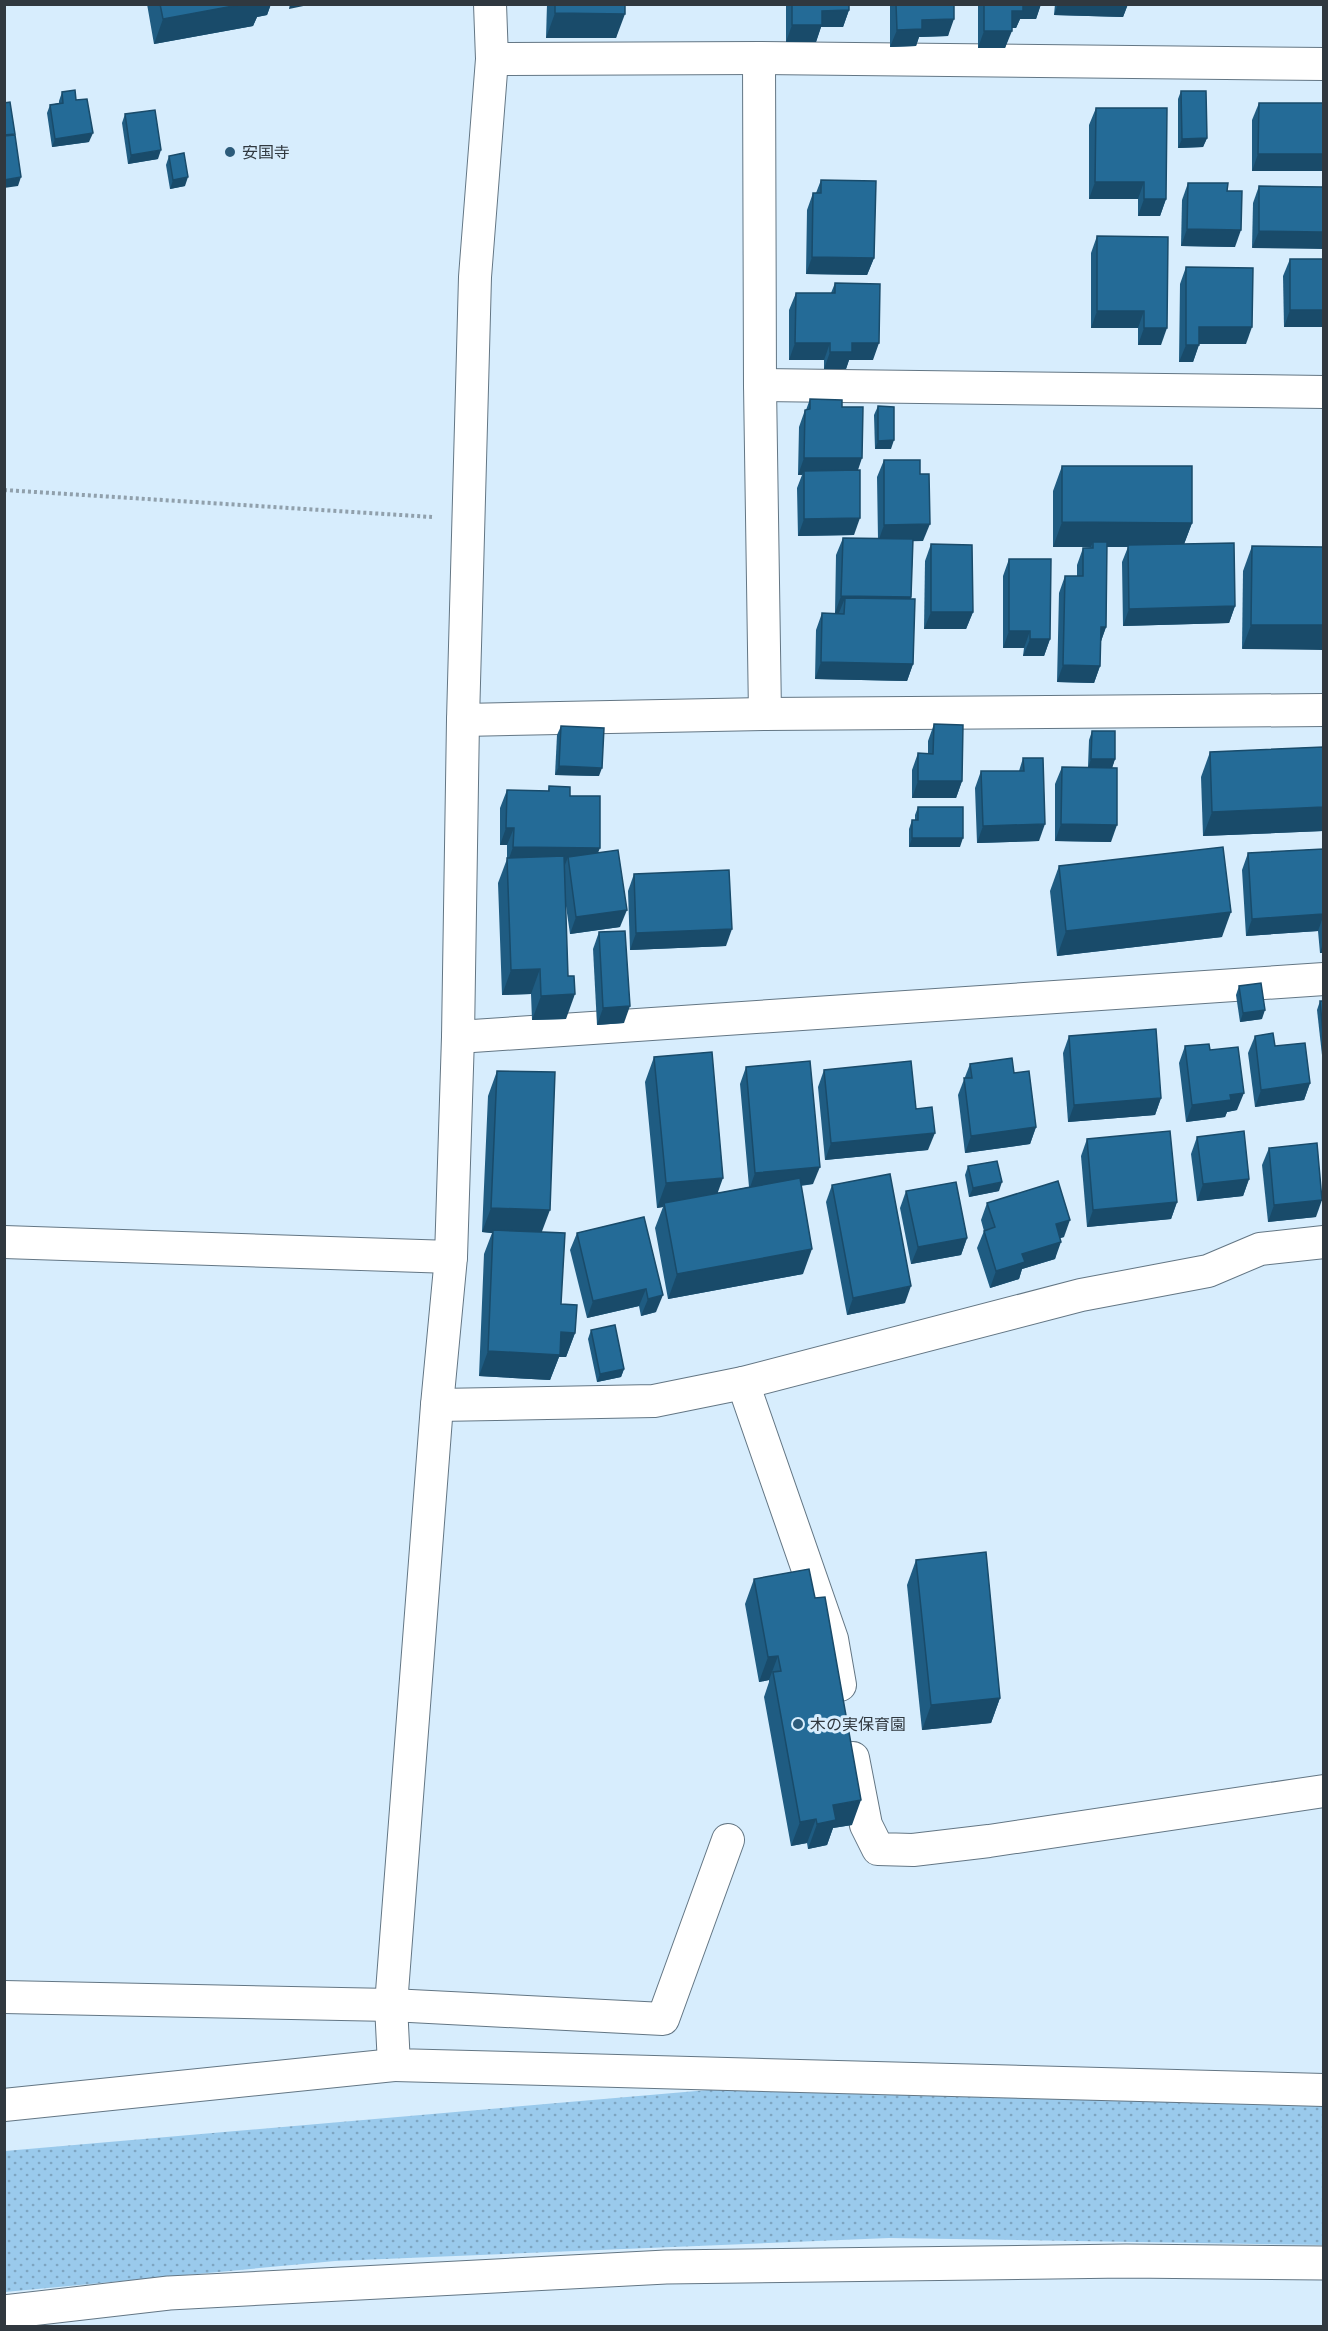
<svg xmlns="http://www.w3.org/2000/svg" width="1328" height="2331" font-family="'Source Serif 4','Noto Sans JP',serif">
	<style>
		.grass { fill: url(#grass-dots) }
		.lines { fill: none; stroke-linecap: round; stroke-linejoin: round }
		.minor-casing { stroke: #637684; stroke-width: 34 }
		.tertiary-casing { stroke: #637684; stroke-width: 35 }
		.path { stroke: #90a0ac; stroke-width: 4; stroke-dasharray: 3 3; stroke-linecap: butt }
		.minor { stroke: #fff; stroke-width: 32 }
		.tertiary { stroke: #fff; stroke-width: 33 }
		.wall { fill: #1f5c82 }
		.shaded-wall { fill: #194b6a }
		.building { fill: #246b97; stroke: #194b6a; stroke-width: 1.5 }
		.poi-dot { fill: #2c5b7a; stroke: #d7edfd; stroke-width: 2 }
		.labels { text-anchor: middle; stroke-width: 6; stroke-linejoin: round; paint-order: stroke }
		.poi-label { font-size: 16px; fill: #30383f; stroke: #d7edfd; text-anchor: start }
	</style>
	<defs>
		<pattern id="grass-dots" width="8" height="8" patternUnits="userSpaceOnUse" patternTransform="scale(1.5)"><rect width="8" height="8" fill="#9acaec"/><path d="M2 2h.1M6 6h.1" fill="none" stroke="#7ea5c1" stroke-width="1.8" stroke-linecap="round"/></pattern>
	</defs>
	<rect width="100%" height="100%" fill="#d7edfd"/>
	<path class="grass" d="M708 2090 1323 2102V2245L889 2238 335 2261 5 2292V2151Z"/>
	<g class="lines">
		<defs>
			<g id="minor">
				<path d="M490 4 492 59 759 58 1324 64"/>
				<path d="M759 58 760 385 765 714"/>
				<path d="M492 59 475 277 463 720 458 1037 451 1257 437 1405 391 2005 394 2065 1324 2090"/>
				<path d="M760 385 1324 392"/>
				<path d="M463 720 765 714 1324 710"/>
				<path d="M458 1037 1324 979"/>
				<path d="M4 1242 451 1257"/>
				<path d="M743 1383 832 1639 840 1685"/>
				<path d="M437 1405 654 1401 743 1383 1081 1295 1208 1271 1260 1249 1324 1242"/>
				<path d="M853 1758 866 1825 878 1849 913 1850 989 1841 1324 1791"/>
				<path d="M4 1997 391 2005 663 2019 728 1840"/>
				<path d="M4 2105 394 2065"/>
			</g>
			<path id="tertiary" d="M4 2312 169 2293 666 2267 1126 2261 1324 2263"/>
		</defs>
		<use href="#minor" class="minor-casing"/>
		<use href="#tertiary" class="tertiary-casing"/>
		<path class="path" d="M4 490 432 517"/>
		<use href="#minor" class="minor"/>
		<use href="#tertiary" class="tertiary"/>
	</g>
	<g class="wall">
		<path d="M147 4H271L267 15 257 17 253 26 154 44Z"/>
		<path d="M547 4H625L616 38H546Z"/>
		<path d="M786 4H849V10L843 27H821L816 42H786Z"/>
		<path d="M890 4H954L948 36 919 37 916 46 890 47Z"/>
		<path d="M978 4H1041L1036 19H1020L1016 28H1012L1005 48H978Z"/>
		<path d="M1055 4H1128L1123 17 1054 15Z"/>
		<path d="M1181 91 1207 138 1203 147 1178 148V99Z"/>
		<path d="M62 92 76 100 89 142 52 147 47 113 50 105 59 103V101Z"/>
		<path d="M1259 103H1323V171H1252V120Z"/>
		<path d="M1096 108 1166 199 1160 216H1138V199H1089V125Z"/>
		<path d="M125 114 158 159 128 164 122 123Z"/>
		<path d="M169 156 185 186 170 189 166 165Z"/>
		<path d="M821 180 874 258 867 275 806 274 807 210 813 193H816Z"/>
		<path d="M1188 183 1227 191 1235 247 1181 246 1182 200Z"/>
		<path d="M1259 186 1323 187 1252 248 1253 203Z"/>
		<path d="M1097 236 1168 237 1161 345H1138V328H1091V253Z"/>
		<path d="M1290 259H1323V327H1284L1283 276Z"/>
		<path d="M1186 267 1246 344H1199L1193 362H1179L1180 284Z"/>
		<path d="M835 283 873 360H849L846 369H824V360H789V310L796 293H831Z"/>
		<path d="M810 399 842 407 858 470 854 535 798 536 797 488 802 475H798L799 427 805 410H806Z"/>
		<path d="M878 406 891 449H875L874 415Z"/>
		<path d="M884 460 923 541H913L911 599 913 664 907 681 815 679 816 630 822 613H835L836 555 843 538 878 539 877 477Z"/>
		<path d="M1062 466 1192 523 1184 544 1235 606 1229 623 1123 626 1122 562 1128 547H1107L1106 627 1100 644V666L1094 683 1057 682 1059 593 1065 576H1077V565L1083 548 1091 547H1053V491Z"/>
		<path d="M931 544 973 612 966 629H924L925 561Z"/>
		<path d="M1252 546 1323 547 1242 649 1243 571Z"/>
		<path d="M1009 559 1050 639 1044 656H1023L1024 648H1003V576Z"/>
		<path d="M934 724 962 781 956 798H912V770L918 753 928 754V741Z"/>
		<path d="M561 726 599 776 555 775 557 735Z"/>
		<path d="M1092 731 1115 759 1112 768 1111 842 1055 841V784L1062 767H1088L1089 740Z"/>
		<path d="M1323 747V831L1203 836 1201 777 1210 752Z"/>
		<path d="M1023 758 1039 841 977 843 975 788 981 771H1019Z"/>
		<path d="M549 786 570 796 598 853 620 927 570 934 565 899 566 1019 532 1020 531 994 502 995 498 883 507 859V845H500V808L507 790 548 791Z"/>
		<path d="M918 807 960 847H909V829L912 820H915V815Z"/>
		<path d="M1323 849V953H1320L1318 931 1246 936 1242 870 1248 853Z"/>
		<path d="M1059 866 1222 937 1057 956 1050 891Z"/>
		<path d="M634 874 726 946 630 950 628 891Z"/>
		<path d="M599 932 624 1023 597 1025 593 949Z"/>
		<path d="M1239 986 1262 1019 1240 1022 1236 995Z"/>
		<path d="M1320 1001H1323V1055H1322L1317 1010Z"/>
		<path d="M1069 1036 1161 1098 1155 1115 1068 1122 1063 1053Z"/>
		<path d="M1255 1036 1275 1046 1310 1083 1304 1100 1255 1107 1248 1053Z"/>
		<path d="M1185 1046 1210 1050 1237 1110 1227 1112 1225 1117 1186 1122 1179 1063Z"/>
		<path d="M654 1057 718 1193 749 1187 740 1084 746 1067 813 1184 801 1186 803 1274 668 1299 655 1228 663 1207 657 1208 645 1082Z"/>
		<path d="M970 1064 1014 1073 1036 1127 1030 1144 965 1153 958 1095Z"/>
		<path d="M824 1070 916 1109 928 1150 825 1160 818 1087Z"/>
		<path d="M497 1071 542 1232 561 1304 575 1333 566 1357H559L550 1380 479 1376 484 1254 492 1233 482 1232 488 1096Z"/>
		<path d="M1197 1137 1249 1179 1243 1196 1197 1201 1191 1154Z"/>
		<path d="M1087 1139 1177 1202 1171 1219 1087 1227 1081 1156Z"/>
		<path d="M1269 1148 1316 1217 1268 1222 1262 1165Z"/>
		<path d="M968 1166 999 1191 969 1197 965 1175Z"/>
		<path d="M832 1185 905 1303 847 1315 826 1202Z"/>
		<path d="M906 1191 967 1238 961 1255 911 1264 900 1208Z"/>
		<path d="M987 1203 1064 1237 1060 1238 1055 1259 1022 1269 1019 1279 990 1288 977 1248 984 1231 981 1220Z"/>
		<path d="M644 1217 656 1312 641 1316 639 1306 587 1318 570 1250 577 1233Z"/>
		<path d="M591 1330 624 1369 621 1377 597 1382 588 1339Z"/>
		<path d="M916 1560 1000 1698 991 1723 922 1730 907 1585Z"/>
		<path d="M754 1579 852 1825 833 1828 827 1845 808 1849 807 1843 791 1846 764 1697 769 1682V1680L759 1682 745 1604Z"/>
	</g>
	<g class="shaded-wall">
		<path d="M244 4H271L267 15 257 17 253 26 154 44 163 19Z"/>
		<path d="M290 4H313L289 9Z"/>
		<path d="M1022 4H1041L1036 19H1020L1016 28H1005L1012 11Z"/>
		<path d="M1058 4H1128L1123 17 1054 15Z"/>
		<path d="M849 10 843 27H821L816 42H786L792 25 822 11Z"/>
		<path d="M555 13 625 14 616 38H546Z"/>
		<path d="M954 19 948 36 919 37 916 46 890 47 897 30 922 20Z"/>
		<path d="M984 31H1012L1005 48H978Z"/>
		<path d="M93 133 89 142 52 147 55 139Z"/>
		<path d="M1207 138 1203 147 1178 148 1182 139Z"/>
		<path d="M161 150 158 159 128 164 131 155Z"/>
		<path d="M1258 154H1323V171H1252Z"/>
		<path d="M21 177 18 186 4 188V180Z"/>
		<path d="M188 177 185 186 170 189 173 180Z"/>
		<path d="M1095 182H1144L1138 199H1089Z"/>
		<path d="M1144 199H1166L1160 216H1138Z"/>
		<path d="M1187 229 1241 230 1235 247 1181 246Z"/>
		<path d="M1259 231 1323 232V249L1252 248Z"/>
		<path d="M812 257 874 258 867 275 806 274Z"/>
		<path d="M1290 310H1323V327H1284Z"/>
		<path d="M1097 311H1144L1138 328H1091Z"/>
		<path d="M1199 327H1252L1246 344H1193Z"/>
		<path d="M1144 328H1167L1161 345H1138Z"/>
		<path d="M795 343H830L824 360H789Z"/>
		<path d="M852 343H879L873 360H849L846 369H824L830 352Z"/>
		<path d="M1186 345H1199L1193 362H1179Z"/>
		<path d="M894 440 891 449H875L878 441Z"/>
		<path d="M804 458H862L856 476 804 471 802 475H798Z"/>
		<path d="M860 518 854 535 798 536 804 519Z"/>
		<path d="M1062 522 1192 523 1183 547 1128 545 1127 547H1093V542L1091 547H1053Z"/>
		<path d="M930 524 923 541 878 542 884 525Z"/>
		<path d="M841 596 911 597 905 614 845 598 839 613H835Z"/>
		<path d="M1235 606 1229 623 1123 626 1129 609Z"/>
		<path d="M931 612H973L966 629H924Z"/>
		<path d="M1251 625H1323V650L1242 649Z"/>
		<path d="M1101 627H1106L1100 644Z"/>
		<path d="M1009 631H1030L1024 648H1003Z"/>
		<path d="M1030 639H1050L1044 656H1023Z"/>
		<path d="M821 662 913 664 907 681 815 679Z"/>
		<path d="M1063 665 1100 666 1094 683 1057 682Z"/>
		<path d="M1091 759H1115L1112 768H1088Z"/>
		<path d="M559 766 602 768 599 776 555 775Z"/>
		<path d="M918 781H962L956 798H912Z"/>
		<path d="M1323 807V831L1203 836 1212 812Z"/>
		<path d="M1045 824 1039 841 977 843 983 826Z"/>
		<path d="M1061 824 1117 825 1111 842 1055 841Z"/>
		<path d="M506 828H514L507 845H500Z"/>
		<path d="M912 838H963L960 847H909Z"/>
		<path d="M513 847 600 848 593 865 568 857 565 865 507 864Z"/>
		<path d="M627 910 620 927 570 934 576 917Z"/>
		<path d="M1231 912 1222 937 1057 956 1066 931Z"/>
		<path d="M1323 914V917L1318 931 1246 936 1252 919Z"/>
		<path d="M732 929 726 946 630 950 636 933Z"/>
		<path d="M1323 943V953H1320Z"/>
		<path d="M540 969 531 994 502 995 511 970Z"/>
		<path d="M575 994 566 1019 532 1020 541 996Z"/>
		<path d="M630 1006 624 1023 597 1025 603 1008Z"/>
		<path d="M1265 1010 1262 1019 1240 1022 1243 1013Z"/>
		<path d="M1310 1083 1304 1100 1255 1107 1261 1090Z"/>
		<path d="M1244 1093 1237 1110 1227 1112 1225 1117 1186 1122 1192 1105 1230 1095Z"/>
		<path d="M1161 1098 1155 1115 1068 1122 1074 1105Z"/>
		<path d="M1036 1127 1030 1144 965 1153 971 1136Z"/>
		<path d="M935 1133 928 1150 825 1160 831 1143Z"/>
		<path d="M820 1167 813 1184 749 1190 755 1173Z"/>
		<path d="M723 1178 714 1203H664L663 1207 657 1208 666 1183Z"/>
		<path d="M1249 1179 1243 1196 1197 1201 1203 1184Z"/>
		<path d="M1002 1182 999 1191 969 1197 973 1188Z"/>
		<path d="M1322 1200 1316 1217 1268 1222 1274 1205Z"/>
		<path d="M1177 1202 1171 1219 1087 1227 1093 1210Z"/>
		<path d="M491 1208 550 1210 541 1234 493 1230 492 1233 482 1232Z"/>
		<path d="M1070 1220 1064 1237 1050 1241 1056 1224Z"/>
		<path d="M967 1238 961 1255 911 1264 918 1247Z"/>
		<path d="M1061 1242 1055 1259 1022 1269 1019 1279 990 1288 996 1271 1022 1254Z"/>
		<path d="M812 1249 803 1274 668 1299 677 1274Z"/>
		<path d="M911 1286 905 1303 847 1315 853 1298Z"/>
		<path d="M646 1289 639 1306 587 1318 593 1301Z"/>
		<path d="M663 1295 656 1312 641 1316 648 1299Z"/>
		<path d="M561 1332 575 1333 566 1357H559L550 1380 479 1376 488 1351Z"/>
		<path d="M624 1369 621 1377 597 1382 600 1374Z"/>
		<path d="M778 1656 769 1680 759 1682 768 1657Z"/>
		<path d="M1000 1698 991 1723 922 1730 931 1705Z"/>
		<path d="M861 1800 852 1825 833 1828 827 1845 808 1849 817 1824 833 1805Z"/>
		<path d="M816 1819 807 1843 791 1846 800 1822Z"/>
	</g>
	<g class="building">
		<path d="M160 4H244L163 19Z"/>
		<path d="M555 4H625V14L555 13Z"/>
		<path d="M792 4H849V10L822 11V25H792Z"/>
		<path d="M896 4H954V19L922 20V29L897 30Z"/>
		<path d="M984 4H1023V11H1012V31H984Z"/>
		<path d="M75 90 76 100 87 99 93 133 55 139 50 105 63 103 62 92Z"/>
		<path d="M1181 91H1206L1207 138 1182 139Z"/>
		<path d="M10 102 15 134 4 135V103Z"/>
		<path d="M1259 103H1323V154H1258Z"/>
		<path d="M1096 108H1167L1166 199H1144V182H1095Z"/>
		<path d="M155 110 161 150 131 155 125 114Z"/>
		<path d="M15 135 21 177 4 180V136Z"/>
		<path d="M184 153 188 177 173 180 169 156Z"/>
		<path d="M821 180 876 181 874 258 812 257 813 193H821Z"/>
		<path d="M1188 183H1228L1227 191H1242L1241 230 1187 229Z"/>
		<path d="M1259 186 1323 187V232L1259 231Z"/>
		<path d="M1097 236 1168 237 1167 328H1144V311H1097Z"/>
		<rect x="1290" y="259" width="33" height="51"/>
		<path d="M1186 267 1253 268 1252 327H1199V345H1186Z"/>
		<path d="M835 283 880 284 879 343H852V352H830V343H795L796 293H835Z"/>
		<path d="M810 399 842 400V407H863L862 458H804L805 410 810 409Z"/>
		<path d="M878 406 894 407V440L878 441Z"/>
		<path d="M884 460H920V474H929L930 524 884 525Z"/>
		<path d="M1062 466H1192V523L1062 522Z"/>
		<path d="M860 470V518L804 519V471Z"/>
		<path d="M843 538 913 539 911 597 841 596Z"/>
		<path d="M1093 542H1107L1106 627H1101L1100 666 1063 665 1065 576H1083V548H1093Z"/>
		<path d="M1234 543 1235 606 1129 609 1128 545Z"/>
		<path d="M931 544 972 545 973 612H931Z"/>
		<path d="M1252 546 1323 547V625H1251Z"/>
		<path d="M1009 559H1051L1050 639H1030V631H1009Z"/>
		<path d="M845 598 915 599 913 664 821 662 822 613 844 614Z"/>
		<path d="M934 724 963 725 962 781H918V753L933 754Z"/>
		<path d="M561 726 604 728 602 768 559 766Z"/>
		<path d="M1092 731H1115V759H1091Z"/>
		<path d="M1323 747V807L1212 812 1210 752Z"/>
		<path d="M1023 758H1043L1045 824 983 826 981 771H1024Z"/>
		<path d="M1062 767 1117 768V825L1061 824Z"/>
		<path d="M549 786 570 787V796H600V848L513 847 514 828H506L507 790 549 791Z"/>
		<path d="M918 807H963V838H912V820H918Z"/>
		<path d="M1223 847 1231 912 1066 931 1059 866Z"/>
		<path d="M1323 849V914L1252 919 1248 853Z"/>
		<path d="M618 850 627 910 576 917 568 857Z"/>
		<path d="M564 856 568 976H574L575 994 541 996 540 969 511 970 507 858Z"/>
		<path d="M729 870 732 929 636 933 634 874Z"/>
		<path d="M625 931 630 1006 603 1008 599 932Z"/>
		<path d="M1261 983 1265 1010 1243 1013 1239 986Z"/>
		<path d="M1320 1001H1323V1033Z"/>
		<path d="M1156 1029 1161 1098 1074 1105 1069 1036Z"/>
		<path d="M1273 1033 1275 1046 1305 1043 1310 1083 1261 1090 1255 1036Z"/>
		<path d="M1209 1044 1210 1050 1238 1047 1244 1093 1230 1095 1231 1100 1192 1105 1185 1046Z"/>
		<path d="M712 1052 723 1178 666 1183 654 1057Z"/>
		<path d="M1012 1058 1014 1073 1029 1071 1036 1127 971 1136 964 1078H972L970 1064Z"/>
		<path d="M810 1061 820 1167 755 1173 746 1067Z"/>
		<path d="M911 1061 916 1109 932 1107 935 1133 831 1143 824 1070Z"/>
		<path d="M497 1071 555 1072 550 1210 491 1208Z"/>
		<path d="M1170 1131 1177 1202 1093 1210 1087 1139Z"/>
		<path d="M1244 1131 1249 1179 1203 1184 1197 1137Z"/>
		<path d="M1317 1143 1322 1200 1274 1205 1269 1148Z"/>
		<path d="M997 1161 1002 1182 973 1188 968 1166Z"/>
		<path d="M890 1174 911 1286 853 1298 832 1185Z"/>
		<path d="M800 1178 812 1249 677 1274 664 1203Z"/>
		<path d="M1058 1181 1070 1220 1056 1224 1061 1242 1022 1254 1025 1262 996 1271 984 1231 995 1227 987 1203Z"/>
		<path d="M956 1182 967 1238 918 1247 906 1191Z"/>
		<path d="M644 1217 663 1295 648 1299 646 1289 593 1301 577 1233Z"/>
		<path d="M493 1230 565 1233 561 1304 577 1305 575 1333 561 1332 560 1355 488 1351Z"/>
		<path d="M615 1325 624 1369 600 1374 591 1330Z"/>
		<path d="M986 1552 1000 1698 931 1705 916 1560Z"/>
		<path d="M809 1569 815 1598 825 1597 861 1800 833 1805 836 1820 817 1824 816 1819 800 1822 773 1672 781 1671 778 1656 768 1657 754 1579Z"/>
	</g>
	<g class="poi-dot">
		<circle cx="230" cy="152" r="6"/>
		<circle cx="798" cy="1724" r="6"/>
	</g>
	<g class="labels">
		<g class="poi-label">
			<text x="242" y="158">安国寺</text>
			<text x="810" y="1730">木の実保育園</text>
		</g>
	</g>
	<rect width="1328" height="2331" fill="none" stroke="#30383f" stroke-width="12"/>
</svg>
